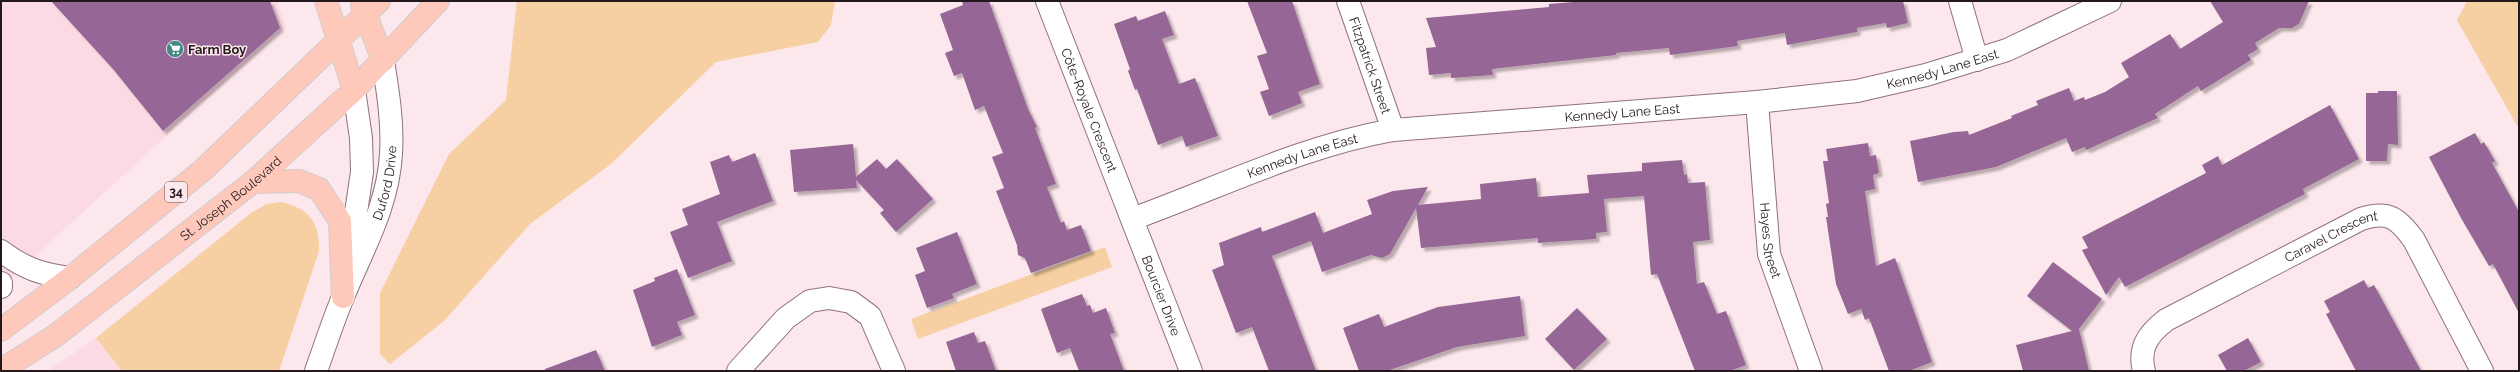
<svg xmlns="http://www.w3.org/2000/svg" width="2520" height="372" font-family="Raleway,sans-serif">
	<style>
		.built { fill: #fcdae3 }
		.green { fill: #f6cfa3 }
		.building { fill: #956696; filter: url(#shadow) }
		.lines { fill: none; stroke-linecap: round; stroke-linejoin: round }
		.minor-casing { stroke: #8f727a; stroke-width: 24 }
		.major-casing { stroke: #cfcccd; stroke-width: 24 }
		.minor { stroke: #fff; stroke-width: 22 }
		.major { stroke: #fec9bb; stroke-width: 22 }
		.labels { text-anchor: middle; stroke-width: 3; stroke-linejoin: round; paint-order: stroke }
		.shield { fill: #fce7ec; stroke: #64565a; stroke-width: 1 }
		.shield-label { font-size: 12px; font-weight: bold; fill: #23181b }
		.poi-label { font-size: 13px; font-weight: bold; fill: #23181b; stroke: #fce7ec; text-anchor: start }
		.street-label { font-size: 13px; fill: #23181b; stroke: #fce7ec }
	</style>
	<defs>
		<filter id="shadow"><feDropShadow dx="3.5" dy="3.5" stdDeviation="1" flood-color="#0004"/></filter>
	</defs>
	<rect width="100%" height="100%" fill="#fce7ec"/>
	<g class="built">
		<path d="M1 1H277L286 27 1 287Z"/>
		<path d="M96 338 122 371H48Z"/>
	</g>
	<g class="green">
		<path d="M517 1H835L831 25 818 42 716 62 611 164 530 224 444 321 390 364 380 354V293L449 154 506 100Z"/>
		<path d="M2467 1H2519V129L2457 20Z"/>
		<path d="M282 202C311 210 319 222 319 251L279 371H122L96 338 251 213 267 204Z"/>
		<path d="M1105 247 1112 267 918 339 911 319Z"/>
	</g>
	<g class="building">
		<path d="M51 1H270L280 28 163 131 113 69Z"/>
		<path d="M962 1H989L1028 109 1037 127 1035 128 1056 184 1047 187 1061 223 1064 221 1067 230 1081 225 1091 251 1031 273 1025 258 1018 255 1017 245 996 191 1004 188 992 157 1003 153 984 106 975 110 962 73 954 76 945 53 953 50 940 14 963 5Z"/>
		<path d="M1247 1H1292L1320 84 1298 92 1302 103 1269 116 1260 92 1269 89 1257 56 1267 53Z"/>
		<path d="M1586 1H1903L1908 23 1887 28 1886 23 1857 28V32L1787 45 1785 33 1737 41 1738 46 1693 52 1670 55 1669 48 1616 53V55L1492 69 1493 75 1451 78V73L1429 75 1426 48 1436 47 1426 18 1549 7V4Z"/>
		<path d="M2210 1H2309L2299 24 2292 28H2279L2255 43 2258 49 2248 55 2251 60 2201 91 2198 86 2155 114 2158 118 2086 150 2085 147 2072 152 2066 138 1996 167 1918 182 1910 141 1954 132 1968 131 1969 135 2012 118 2011 116 2038 105 2036 101 2069 88 2074 101 2084 97 2085 100 2105 92 2129 77 2121 63 2143 50 2170 34 2180 49 2223 22Z"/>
		<path d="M1165 11 1174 35 1162 39 1179 84 1195 78 1218 136 1186 147 1182 136 1158 145 1137 89 1135 90 1128 71 1130 69 1114 24 1136 16 1138 21Z"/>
		<path d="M2378 91H2397L2398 145 2388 144 2387 161H2366V93H2378Z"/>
		<path d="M2330 105 2359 159 2303 189 2305 194 2125 287 2119 277 2106 295 2082 250 2088 248 2082 237 2206 173 2202 165 2218 156 2222 165Z"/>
		<path d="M2475 133 2481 144 2484 142 2495 161 2492 163 2519 212V313L2493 264 2489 266 2461 218 2429 157Z"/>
		<path d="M1868 143 1870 156 1876 155 1879 173 1873 175 1875 189 1865 191 1876 266 1895 258 1932 362 1909 371H1889L1869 318 1865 320 1861 309 1848 314 1836 284 1826 217H1828L1826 204 1829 203 1823 161H1828L1826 149Z"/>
		<path d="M853 144 856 177 877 159 886 169 897 159 933 199 896 232 880 213 884 210 856 180 857 188 794 192 790 150Z"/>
		<path d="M755 153 773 201 717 222 732 261 688 278 670 232 688 225 682 209 720 194 710 162 729 155 732 162Z"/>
		<path d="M1682 160 1684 175 1687 174 1688 183 1705 182 1710 240 1693 242 1697 284 1704 282 1717 314 1726 311 1746 365 1730 371H1695L1657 274 1651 275 1644 196 1604 199 1607 232 1596 233V239L1538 243V238L1421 248 1416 208 1390 254 1382 258 1371 255 1322 272 1311 241 1272 256 1316 371H1269L1252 327 1236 333 1212 270 1224 265 1219 243 1261 227 1262 232 1315 212 1323 233 1372 214 1367 200 1393 191 1428 187 1418 205 1481 199 1480 184 1536 178 1538 197 1589 193 1587 175 1642 171V163Z"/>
		<path d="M957 232 977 284 952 294 954 298 927 308 915 275 925 271 916 248Z"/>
		<path d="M2053 262 2102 299 2079 329 2089 371H2023L2016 345 2072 331 2027 296Z"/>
		<path d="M677 269 695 315 677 322 682 335 652 347 633 290 655 281 654 278Z"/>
		<path d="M2364 280 2368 288 2374 285 2421 371H2356L2326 314 2330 312 2324 301Z"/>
		<path d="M1082 294 1087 306 1090 305 1093 313 1106 308 1115 333 1110 334 1124 371H1079L1070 348 1057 353 1041 309Z"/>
		<path d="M1520 296 1525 336 1457 347 1387 371H1359L1343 328 1379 314 1384 327 1438 307Z"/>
		<path d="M1577 308 1607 339 1574 370 1545 339Z"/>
		<path d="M974 332 978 343 985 341 996 371H956L946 342Z"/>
		<path d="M2248 338 2261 362 2244 371H2227L2218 355Z"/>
		<path d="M596 350 605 371H545V369Z"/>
	</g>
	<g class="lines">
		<defs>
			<g id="minor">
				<path id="s1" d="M1047 1 1191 371"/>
				<path id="s2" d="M1348 1 1393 130"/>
				<path d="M1960 1 1977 60"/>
				<path id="s3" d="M1757 102 1769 254 1811 371"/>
				<path id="s4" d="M1132 219C1218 188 1302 146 1393 130L1757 102 1857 91 1926 75 2007 50 2110 1"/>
				<path d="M1 251C25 269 41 274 70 278"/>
				<path d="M348 266 362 172 361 138 354 90"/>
				<path d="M1 283V287"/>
				<path id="s5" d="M316 371C325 346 333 321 343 297 362 250 388 207 391 154 393 123 388 92 383 61"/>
				<path d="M738 371 786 318 810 301 829 298 851 302 870 316 894 371"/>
				<path id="s6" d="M2144 371C2138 348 2148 334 2166 320L2361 219C2388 210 2398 218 2414 240L2482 371"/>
			</g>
			<g id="major">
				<path d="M326 1 354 90"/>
				<path d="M362 4 383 61"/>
				<path d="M253 182 299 181 319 189 340 221 343 297"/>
				<path d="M1 330 70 278 203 170 379 1"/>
				<path id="s7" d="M1 370 55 336 253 182 354 90 438 1"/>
			</g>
		</defs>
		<use href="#minor" class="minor-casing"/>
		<use href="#major" class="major-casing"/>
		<use href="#minor" class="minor"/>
		<use href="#major" class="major"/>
	</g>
	<defs>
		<symbol id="supermarket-disc" viewBox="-11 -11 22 22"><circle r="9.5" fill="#438984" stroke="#fce7ec"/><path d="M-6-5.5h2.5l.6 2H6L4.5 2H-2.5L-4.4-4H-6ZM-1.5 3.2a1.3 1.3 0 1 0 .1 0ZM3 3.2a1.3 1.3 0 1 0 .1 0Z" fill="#fff"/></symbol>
	</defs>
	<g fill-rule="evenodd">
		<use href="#supermarket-disc" x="165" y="39" width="20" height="20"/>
	</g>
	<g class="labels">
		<rect class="shield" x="165" y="182" width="22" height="20" rx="3"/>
		<g class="shield-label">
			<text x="176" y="196">34</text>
		</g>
		<g class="poi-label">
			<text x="188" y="54">Farm Boy</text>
		</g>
		<g class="street-label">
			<text dy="5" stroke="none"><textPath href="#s2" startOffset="68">Fitzpatrick Street</textPath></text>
			<text dy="5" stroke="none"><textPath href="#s4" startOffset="830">Kennedy Lane East</textPath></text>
			<text dy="5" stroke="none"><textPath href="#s1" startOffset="117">Côte-Royale Crescent</textPath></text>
			<text dy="5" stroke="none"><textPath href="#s4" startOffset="506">Kennedy Lane East</textPath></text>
			<text dy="5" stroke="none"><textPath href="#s4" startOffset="182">Kennedy Lane East</textPath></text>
			<text dy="5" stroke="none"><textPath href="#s5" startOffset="201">Duford Drive</textPath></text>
			<text dy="5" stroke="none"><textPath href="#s7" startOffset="287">St. Joseph Boulevard</textPath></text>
			<text dy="5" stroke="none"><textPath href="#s6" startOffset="245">Caravel Crescent</textPath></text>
			<text dy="5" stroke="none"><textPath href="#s3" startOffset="139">Hayes Street</textPath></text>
			<text dy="5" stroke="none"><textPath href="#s1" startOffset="316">Bourcier Drive</textPath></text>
		</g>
	</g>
	<rect width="2520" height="372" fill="none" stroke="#23181b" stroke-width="4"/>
</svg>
